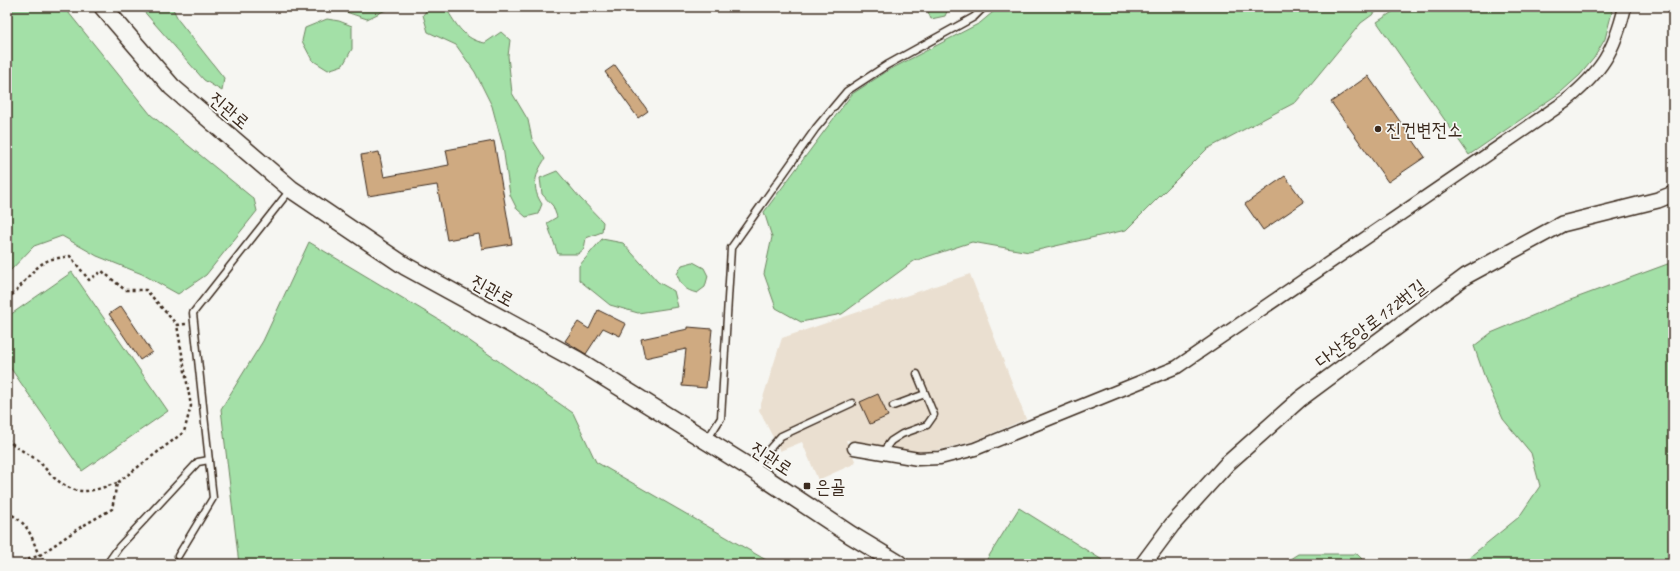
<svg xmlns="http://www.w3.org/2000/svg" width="1680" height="571" font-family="Caveat,'Poor Story',sans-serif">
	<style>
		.built { fill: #eadfd0 }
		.green { fill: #a3e0a7; stroke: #6f8562 }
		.building { fill: #cfaa81; stroke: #3b2a1e }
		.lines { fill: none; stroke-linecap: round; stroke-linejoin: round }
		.service-casing { stroke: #3b2a1e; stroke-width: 9 }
		.minor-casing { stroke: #3b2a1e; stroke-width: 15 }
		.tertiary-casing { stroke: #3b2a1e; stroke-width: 18 }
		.secondary-casing { stroke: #3b2a1e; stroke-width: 20 }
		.path { stroke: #3b2a1e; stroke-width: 2.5; stroke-dasharray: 3 3; stroke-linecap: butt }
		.service { stroke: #f6f6f2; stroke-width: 6 }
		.minor { stroke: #f6f6f2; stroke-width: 12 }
		.tertiary { stroke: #f6f6f2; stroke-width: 15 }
		.secondary { stroke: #f6f6f2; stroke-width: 17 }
		.poi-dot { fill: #3b2a1e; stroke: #f6f6f2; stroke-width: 1.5 }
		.labels { text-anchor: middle; stroke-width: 3.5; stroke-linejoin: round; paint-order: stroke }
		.street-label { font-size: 19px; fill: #3b2a1e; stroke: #f6f6f2 }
		.poi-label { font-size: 19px; fill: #3b2a1e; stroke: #f6f6f2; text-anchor: start }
	</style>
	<rect width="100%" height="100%" fill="#f6f6f2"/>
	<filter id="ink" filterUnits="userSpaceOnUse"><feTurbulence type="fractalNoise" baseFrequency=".025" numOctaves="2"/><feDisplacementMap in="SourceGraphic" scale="8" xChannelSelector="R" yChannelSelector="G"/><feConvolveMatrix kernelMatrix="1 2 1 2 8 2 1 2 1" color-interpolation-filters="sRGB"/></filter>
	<g filter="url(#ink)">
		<path class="built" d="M970 274 1026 419 974 441 939 450 919 452 901 451 846 440 856 463 818 480 802 442 780 451 759 410 782 338Z"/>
		<g class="green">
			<path d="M7 7H64L151 115 254 199 257 211 206 275 178 294 142 274 97 256 62 236 34 246 7 274Z"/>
			<path d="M140 7H172L179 21 224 78 222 91 204 80Z"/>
			<path d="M331 7H392L367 19Z"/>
			<path d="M429 7 446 8C456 25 465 40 485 43L501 32 510 40 508 56 512 93 528 120 532 139 545 159C535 174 531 188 542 204L538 214 526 217 517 209 510 195 503 147 492 106 475 72 456 45 428 32 423 15Z"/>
			<path d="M926 7H949L945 16 931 19Z"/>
			<path d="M999 7H1383L1361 23 1296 102 1207 149 1126 230 1029 252 972 242 914 261 842 314 801 322 776 308 764 274 772 237 764 212 852 94 889 70 980 23Z"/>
			<path d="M1400 7H1609L1612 12 1605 39 1594 58 1580 75 1561 92 1469 155 1377 22Z"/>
			<path d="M327 19 339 21 352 26V49L343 65 328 70 312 60 302 41 305 28Z"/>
			<path d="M557 171 580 198 603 222 602 232 586 238 584 249 578 254H558L547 223 557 217 553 206 542 194 540 178Z"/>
			<path d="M602 239 623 243 658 282 674 291 678 307 638 313 610 305 579 280V266Z"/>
			<path d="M309 242 441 321 573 413 596 462 773 564H239L221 409 263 341Z"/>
			<path d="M693 262 704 268 708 276 705 287 697 293C685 290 681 286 677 274L682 265Z"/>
			<path d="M1673 262V564H1461L1519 517 1540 486 1531 453 1503 419 1486 381 1474 346 1491 333 1565 302Z"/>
			<path d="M72 272 168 411 82 471 7 363V317Z"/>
			<path d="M1019 508 1107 563V564H984Z"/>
			<path d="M1298 554H1357L1367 564H1282Z"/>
		</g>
		<g class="building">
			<path d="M615 65 648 111 638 118 605 72Z"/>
			<path d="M1368 76 1425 157 1388 182 1331 102Z"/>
			<path d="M494 141 512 244 482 249 479 234 447 240 437 185 368 196 361 155 379 152 384 177 449 165 446 150Z"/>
			<path d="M1285 176 1304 202 1263 230 1245 204Z"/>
			<path d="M121 306 152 352 140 360 109 314Z"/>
			<path d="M598 310 626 324 620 336 603 328 586 354 565 341 578 322 589 329Z"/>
			<path d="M688 327 712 329 706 388 682 386 686 349 645 358 641 339 688 329Z"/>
			<path d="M878 394 888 416 870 424 860 402Z"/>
		</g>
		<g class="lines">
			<defs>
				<g id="service">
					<path d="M893 406 925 394"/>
					<path d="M707 440 721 418 731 248 816 128 847 91 887 65 974 17 984 7"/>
					<path d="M882 453 891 441 902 434 927 425 934 415 917 374"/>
					<path d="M755 469 764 455 781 436 852 403"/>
					<path d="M178 556 213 498 193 313 290 190"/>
					<path d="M107 564 119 547 198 462 209 460"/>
				</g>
				<path id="minor" d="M854 448 918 459 940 458 975 449 1177 367 1566 101C1602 71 1614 52 1625 7"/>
				<path id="tertiary" d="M1143 564 1172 525 1227 464 1300 399 1466 276 1562 224 1658 200 1673 194"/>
				<path id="secondary" d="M103 7 172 87 291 189 405 266 577 360 744 464 851 535 899 564"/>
			</defs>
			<use href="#service" class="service-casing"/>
			<use href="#minor" class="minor-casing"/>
			<use href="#tertiary" class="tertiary-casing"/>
			<use href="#secondary" class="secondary-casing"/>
			<g class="path">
				<path d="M7 299C23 288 32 265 52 259 58 258 64 257 70 256L89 280 102 271 125 290H146L177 325"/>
				<path d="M7 439C16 448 27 453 37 460 43 465 47 471 52 476 78 498 88 492 117 483"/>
				<path d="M7 512C25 522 29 529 36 548 38 554 42 559 45 564"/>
				<path d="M17 564 40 555 79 528 112 509 117 483 184 432 191 406 177 325 186 324"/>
			</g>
			<use href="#service" class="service"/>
			<use href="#minor" class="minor"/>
			<use href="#tertiary" class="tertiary"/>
			<use href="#secondary" class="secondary"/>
		</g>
	</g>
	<g class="poi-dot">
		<circle cx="1378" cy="129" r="4"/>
		<rect x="803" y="482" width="8" height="8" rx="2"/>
	</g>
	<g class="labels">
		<g class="street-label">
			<text transform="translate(230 110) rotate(40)" y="7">진관로</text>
			<text transform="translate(493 290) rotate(29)" y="7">진관로</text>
			<text transform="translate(1370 323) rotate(-37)" y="7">다산중앙로172번길</text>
			<text transform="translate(772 458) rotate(33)" y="7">진관로</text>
		</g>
		<g class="poi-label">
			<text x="1386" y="136">진건변전소</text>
			<text x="815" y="493">은골</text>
		</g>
	</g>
	<rect width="1680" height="571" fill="none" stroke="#f6f6f2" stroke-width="24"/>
	<rect x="12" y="12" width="1656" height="547" fill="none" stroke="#3b2a1e" stroke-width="1.5" filter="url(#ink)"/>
</svg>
